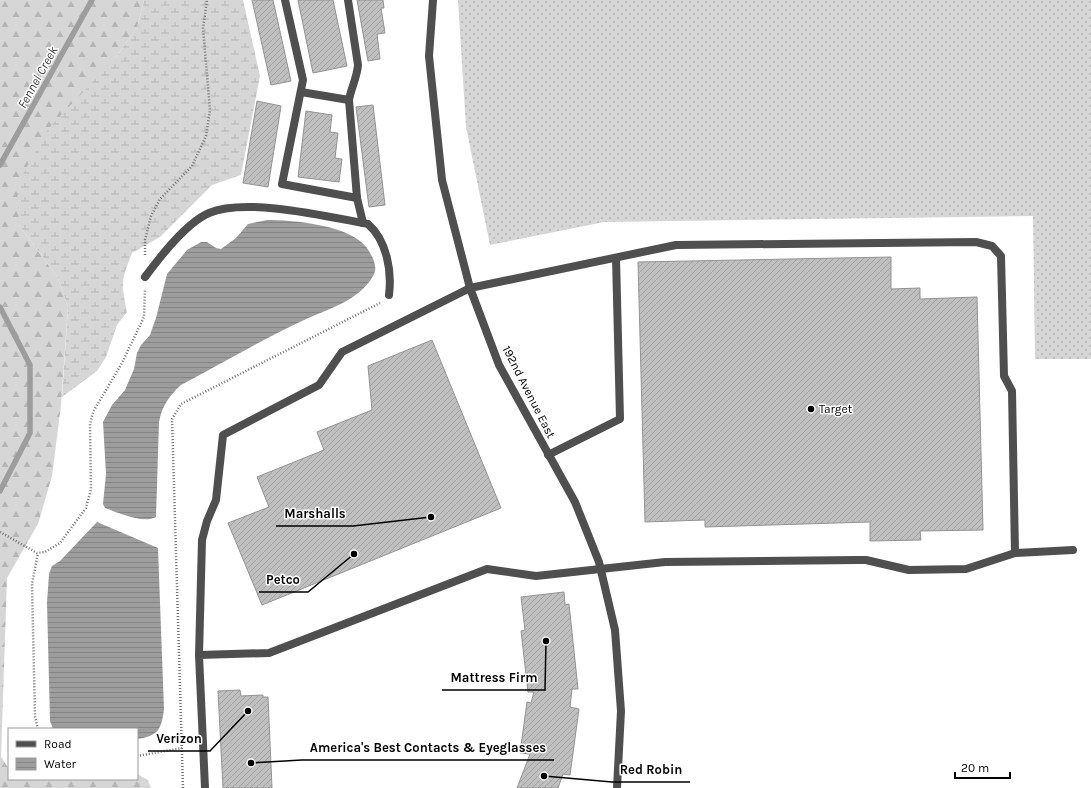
<svg xmlns="http://www.w3.org/2000/svg" width="1091" height="788" font-family="Karla,sans-serif">
	<style>
		.grass { fill: url(#grass-dots) }
		.forest { fill: url(#forest-firs) }
		.wetland { fill: url(#wetland-marsh) }
		.water { fill: url(#water-rules) }
		.lines { fill: none; stroke-linecap: round; stroke-linejoin: round }
		.stream { stroke: #9d9d9d; stroke-width: 5.5 }
		.building { fill: url(#building-hatch); stroke: #939393 }
		.path { stroke: #717171; stroke-width: 2.5; stroke-dasharray: 1 2; stroke-linecap: butt }
		.lane { stroke: #4f4f4f; stroke-width: 8 }
		.street { stroke: #4f4f4f; stroke-width: 8 }
		.poi-dot { fill: #000; stroke: #fff; stroke-width: 1.5 }
		.labels { text-anchor: middle; stroke-width: 3; stroke-linejoin: round; paint-order: stroke }
		.street-label { font-size: 12px; fill: #000; stroke: #fff }
		.poi-label { font-size: 12px; fill: #000; stroke: #fff; text-anchor: start }
		.water-label { font-size: 13px; font-style: italic; fill: #3e3e3e; stroke: #fff }
		.leader { fill: none; stroke: #000; stroke-width: 1.5 }
		.callout-dot { fill: #000; stroke: #fff; stroke-width: 1.5 }
		.callout-label { font-size: 13px; text-anchor: middle; font-weight: bold; fill: #000; stroke: #fff; stroke-width: 3; stroke-linejoin: round; paint-order: stroke }
	</style>
	<defs>
		<pattern id="grass-dots" width="8" height="8" patternUnits="userSpaceOnUse"><rect width="8" height="8" fill="#d6d6d6"/><path d="M2 2h.1M6 6h.1" fill="none" stroke="#b6b6b6" stroke-width="1.8" stroke-linecap="round"/></pattern>
		<pattern id="forest-firs" width="22" height="20" patternUnits="userSpaceOnUse"><rect width="22" height="20" fill="#d6d6d6"/><path d="M5 1l3.5 6h-7zM16 11l3.5 6h-7z" fill="#b6b6b6"/></pattern>
		<pattern id="wetland-marsh" width="20" height="14" patternUnits="userSpaceOnUse"><rect width="20" height="14" fill="#d6d6d6"/><path d="M1 5h8M5 5V1M11 12h8M15 12V8" fill="none" stroke="#b6b6b6"/></pattern>
		<pattern id="water-rules" width="6" height="5" patternUnits="userSpaceOnUse"><rect width="6" height="5" fill="#9d9d9d"/><path d="M0 2.5h6" fill="none" stroke="#858585"/></pattern>
		<pattern id="building-hatch" width="6" height="6" patternUnits="userSpaceOnUse"><rect width="6" height="6" fill="#bfbfbf"/><path d="M-1 1l2-2M0 6l6-6M5 7l2-2" fill="none" stroke="#a2a2a2"/></pattern>
	</defs>
	<rect width="100%" height="100%" fill="#fff"/>
	<path class="grass" d="M458 0H1091V359H1035L1033 216 604 222 490 245 466 127Z"/>
	<path class="forest" d="M0 0H144L137 28 116 57 19 225 58 278 68 307 61 405 52 476 38 524 7 578 1 757 9 769V779H137V774L148 780 151 788H0Z"/>
	<path class="wetland" d="M144 0H243L260 76 241 175 212 185 160 237 132 253C121 281 121 283 127 312L117 325 106 357 97 371 62 397 68 307 58 278 19 225 17 185 48 129 116 57 137 28Z"/>
	<g class="water">
		<path d="M267 220C293 220 351 225 367 248 372 256 379 267 373 276 358 302 327 309 302 321 261 340 221 364 181 385 169 396 162 406 159 422L156 517C143 524 119 513 105 508L103 504 106 474 103 422 112 405 125 390 134 369 137 353 141 345 150 335 156 318 167 274 187 250 201 242H207L216 248 221 249 236 238 248 224Z"/>
		<path d="M97 522 158 548 164 710C161 730 158 736 137 739V729H53L50 721 47 603 49 574 52 566 60 561Z"/>
	</g>
	<g class="lines">
		<g class="stream">
			<path d="M0 165 92 0"/>
			<path d="M0 307 30 365V433L0 491"/>
		</g>
	</g>
	<g class="building">
		<path d="M252 0H273L291 81 271 85Z"/>
		<path d="M298 0H333L347 66 313 73Z"/>
		<path d="M357 0H383L384 8H381L385 33 377 34 380 59 368 61Z"/>
		<path d="M257 101 281 106 268 187 243 183Z"/>
		<path d="M373 105 385 205 369 207 356 107Z"/>
		<path d="M306 111 332 115 330 132 338 133 335 158 342 159 339 182 298 177Z"/>
		<path d="M891 257V289L920 288V299L977 297 983 530 920 531 921 540 870 541V522L705 527V520L645 522 638 262Z"/>
		<path d="M432 340 501 508 262 605 228 523 269 507 257 477 324 450 317 432 372 410 368 366Z"/>
		<path d="M564 592 565 605 569 604 578 689H572L570 707 579 709 570 775 563 774 558 788H517L530 754 520 753 527 702 531 703 534 692H528L521 631 525 630 521 597Z"/>
		<path d="M240 690 241 696 263 695V697H268L272 788H223L218 691Z"/>
	</g>
	<g class="lines">
		<g class="path">
			<path d="M145 255V240L151 216 160 199 192 166 206 136 210 110 203 28 207 0"/>
			<path d="M0 532 37 553 45 552 60 543 86 508 91 489 90 424 93 412 122 363 144 317 145 290"/>
			<path d="M38 729 35 717 32 584 38 553"/>
			<path d="M137 756 182 748"/>
			<path d="M183 788 172 419 181 404 380 303"/>
		</g>
		<g class="lane">
			<path d="M285 0 303 80 282 184 357 198 349 100C351 88 357 78 358 65L348 0"/>
			<path d="M301 92 349 100"/>
			<path d="M357 198 363 223"/>
			<path d="M145 277C160 257 186 223 209 213 246 197 329 217 368 224 387 241 392 271 389 295"/>
			<path d="M548 455 620 419 616 258"/>
			<path d="M1015 553 1073 550"/>
			<path d="M199 655 269 653 487 569 536 576 665 562 858 560H866L909 570 966 569 1015 553 1012 391 1004 376 1001 256 992 246 976 242 676 245 470 288 342 352 319 385 223 435 216 500 207 521 202 540 199 655 205 788"/>
		</g>
		<path class="street" d="M433 0 429 56 442 180 470 288 499 365 575 502 599 562 615 630 621 711 617 788"/>
	</g>
	<circle class="poi-dot" cx="811" cy="409" r="4"/>
	<g class="labels">
		<g class="street-label">
			<text transform="translate(529 392) rotate(63)" y="4">192nd Avenue East</text>
		</g>
		<g class="poi-label">
			<text x="819" y="413">Target</text>
		</g>
		<g class="water-label">
			<text transform="translate(37 77) rotate(-61)" y="5">Fennel Creek</text>
		</g>
	</g>
	<path class="leader" d="M431 517L353 526H276M354 554L308 592H259M546 641L545 690H442M248 711L210 751H148M251 763L302 760H554M544 776L612 782H690"/>
	<g class="callout-dot">
		<circle cx="431" cy="517" r="4"/>
		<circle cx="354" cy="554" r="4"/>
		<circle cx="546" cy="641" r="4"/>
		<circle cx="248" cy="711" r="4"/>
		<circle cx="251" cy="763" r="4"/>
		<circle cx="544" cy="776" r="4"/>
	</g>
	<g class="callout-label">
		<text x="315" y="518">Marshalls</text>
		<text x="283" y="584">Petco</text>
		<text x="494" y="682">Mattress Firm</text>
		<text x="179" y="743">Verizon</text>
		<text x="428" y="752">America's Best Contacts &amp; Eyeglasses</text>
		<text x="651" y="774">Red Robin</text>
	</g>
	<rect x="8" y="728" width="130" height="52" fill="#ffffff" stroke="#999999"/>
	<rect x="16" y="741" width="20" height="6" fill="#4f4f4f" stroke="#999999"/>
	<text x="44" y="748" font-size="12" fill="#000000">Road</text>
	<rect x="16" y="758" width="20" height="12" fill="url(#water-rules)" stroke="#999999"/>
	<text x="44" y="768" font-size="12" fill="#000000">Water</text>
	<path d="M955 772v6h55v-6" fill="none" stroke="#000000" stroke-width="2"/>
	<text x="961" y="772" font-size="12" fill="#000000" stroke="#ffffff" stroke-width="3" paint-order="stroke">20 m</text>
</svg>
